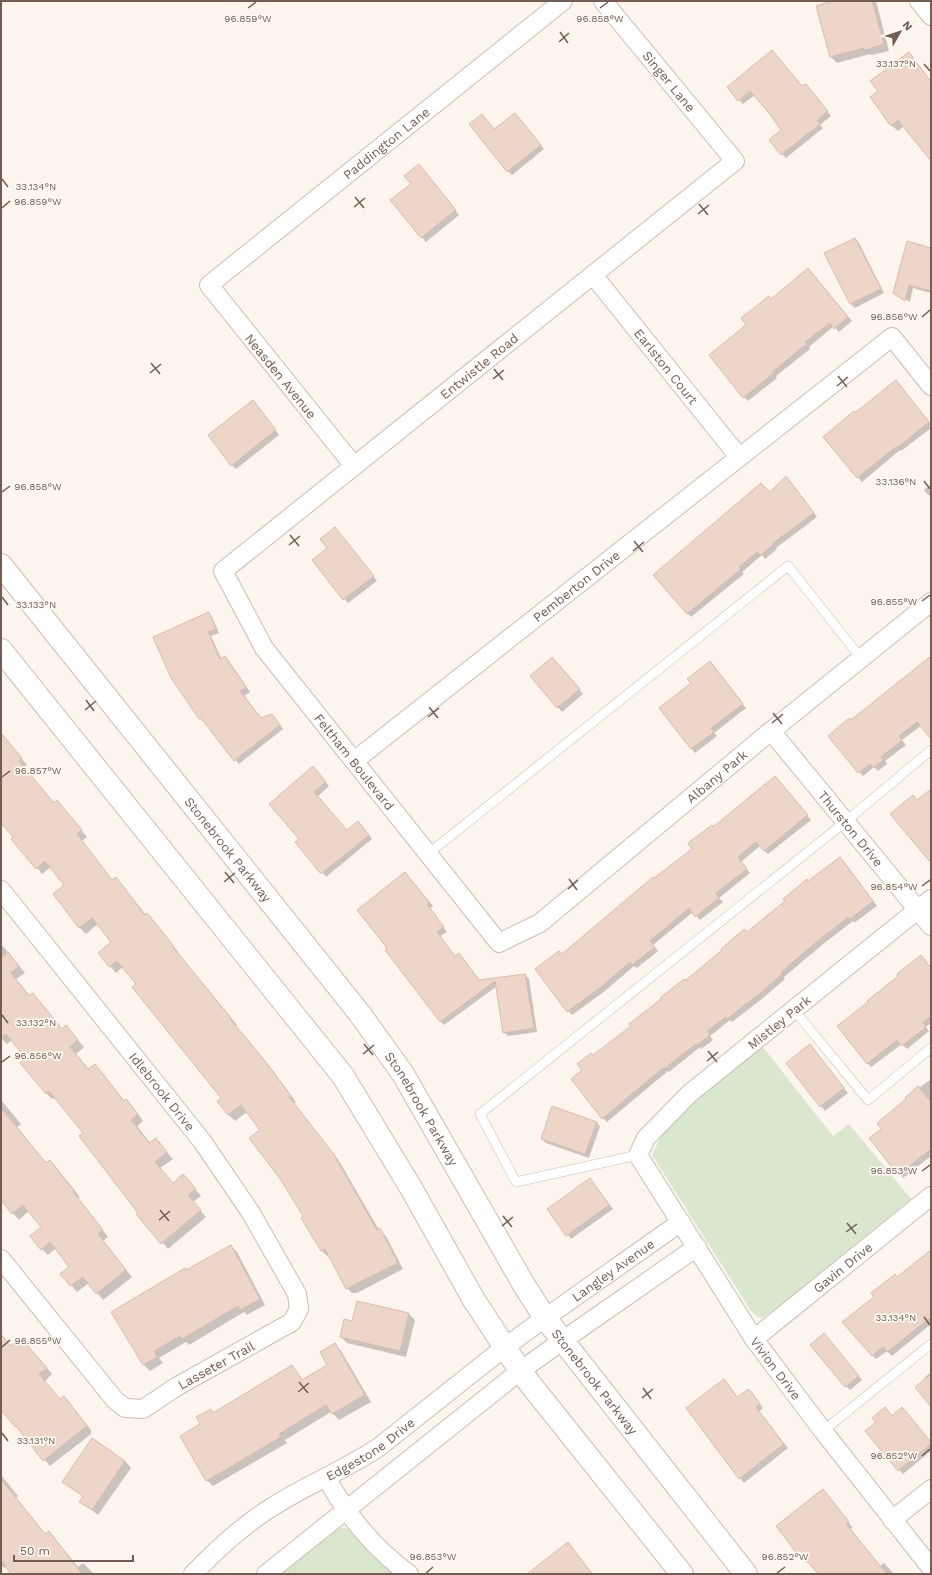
<svg xmlns="http://www.w3.org/2000/svg" width="932" height="1575" font-family="'Work Sans',sans-serif">
	<style>
		.green { fill: #d9e8cc }
		.shadow { fill: #0003 }
		.building { fill: #edd5c7; stroke: #debbaa }
		.lines { fill: none; stroke-linecap: round; stroke-linejoin: round }
		.service-casing { stroke: #ccbdb3; stroke-width: 10 }
		.minor-casing { stroke: #ccbdb3; stroke-width: 20 }
		.secondary-casing { stroke: #cfbdb1; stroke-width: 24 }
		.service { stroke: #fff; stroke-width: 9 }
		.minor { stroke: #fff; stroke-width: 18 }
		.secondary { stroke: #fff; stroke-width: 22 }
		.ticks { fill: none; stroke: #745c52; stroke-width: 1.5 }
		.labels { text-anchor: middle; stroke-width: 3.5; stroke-linejoin: round; paint-order: stroke }
		.street-label { font-size: 13px; fill: #745c52; stroke: #fdf9f3 }
		.ticks-label { font-size: 10px; text-anchor: middle; fill: #745c52; stroke: #fdf9f3; stroke-width: 3.5; stroke-linejoin: round; paint-order: stroke }
	</style>
	<rect width="100%" height="100%" fill="#fbf5ed"/>
	<g class="green">
		<path d="M762 1046 833 1136 849 1124 911 1199 776 1309 762 1318 757 1316 751 1311 652 1155 663 1132 701 1096Z"/>
		<path d="M337 1527 350 1529 386 1568 394 1574H278Z"/>
	</g>
	<g class="shadow">
		<path d="M836 1H876L889 51 872 55 870 54 837 63 831 57Z"/>
		<path d="M772 51 803 87 809 89 831 116 820 125 823 128 786 158 782 154V130L755 95 743 104 728 87Z"/>
		<path d="M909 54 931 81V160L904 126 898 131 891 125 879 92Z"/>
		<path d="M515 114 544 149 512 175 508 171 495 130Z"/>
		<path d="M423 170 459 215 426 242 392 200 412 184Z"/>
		<path d="M855 239 859 243 884 293 855 308 851 304 826 253Z"/>
		<path d="M931 249V293L913 288 910 302 897 295V296L894 293Z"/>
		<path d="M812 274 852 321 839 332 834 326 809 347 810 349 776 376 777 378 748 401 744 397 748 326 772 300Z"/>
		<path d="M900 386 931 424V428L901 451 900 450 862 482 824 437 855 414Z"/>
		<path d="M257 406 279 435 236 469 232 465Z"/>
		<path d="M790 481 817 517 776 548 777 549 765 559 762 555 742 572 744 574 691 617 687 613 770 494Z"/>
		<path d="M931 484V498L924 490Z"/>
		<path d="M339 533 377 581 348 603 313 560 329 548Z"/>
		<path d="M208 613 212 617 219 633 211 636 222 660 225 657 229 661 250 692 244 696 262 719H276L283 729 239 764 205 722H204L200 718Z"/>
		<path d="M931 656V734L922 725 902 740 906 745 885 761 887 764 878 771 874 767 863 776 829 736 892 689Z"/>
		<path d="M556 662 583 694 562 712 531 676Z"/>
		<path d="M714 666 746 708 714 733 717 736 695 753 692 749Z"/>
		<path d="M1 734 27 765 24 767 55 804 63 808 87 837 82 841 112 881 116 878 146 915 147 914 153 921 178 952H177L237 1025 236 1026 267 1063 296 1102 294 1104 339 1161 379 1230 386 1236 403 1269 357 1293H352L346 1287 330 1256 328 1257 322 1251 303 1218 305 1217 261 1130 247 1112 235 1121 229 1115 219 1101 222 1098 123 967 116 973 99 953 112 942 98 924 86 934 80 928 54 894 65 886 51 867 42 874 1 822Z"/>
		<path d="M317 772 329 786 317 797 347 831 362 826 372 839 326 877 300 839Z"/>
		<path d="M779 781 811 820 768 854 760 846 741 862 750 873 719 898 723 902 700 920 693 912 653 945 658 951 637 968 634 966 605 991 572 1015 568 1011 562 955 654 879 694 849 714 828Z"/>
		<path d="M844 862 877 906 854 923 853 921 822 945 784 977 785 979 763 998 732 1022 730 1020 710 1036 713 1040 701 1049 700 1047 669 1072 668 1071 607 1122 603 1118 584 1070 594 1056 747 933 808 882Z"/>
		<path d="M405 873 433 906 430 908 447 932 440 936 455 957 459 954 463 958 480 981 525 975 529 979 537 1032 508 1036 504 1032 497 986 444 1025 440 1021 388 949Z"/>
		<path d="M1 944 25 973 16 979 30 996 33 994 62 1029 72 1033 84 1047 76 1054 89 1070 101 1072 125 1102 126 1100 132 1106 143 1121 137 1126 150 1143 155 1139 173 1159 160 1168 173 1184 189 1182 201 1196 193 1202 206 1217 168 1249 140 1213 84 1133 55 1097 52 1099 46 1093 27 1058 12 1040 7 1044 1 1038Z"/>
		<path d="M931 968V1023L926 1027 929 1031 907 1049 902 1044 871 1067 867 1063 900 976Z"/>
		<path d="M814 1050 848 1093 825 1111 787 1063Z"/>
		<path d="M931 1079V1156L903 1178 899 1174 883 1129 908 1100 906 1098Z"/>
		<path d="M1 1100 21 1124 17 1127 46 1164 50 1161 56 1167 80 1197 78 1198 108 1237 103 1241 132 1277 103 1300 89 1283 77 1292 62 1274 71 1267 56 1248 48 1255 42 1249 43 1228 29 1211 19 1220 1 1199Z"/>
		<path d="M596 1122 600 1126 589 1158 546 1143 542 1139Z"/>
		<path d="M590 1179 613 1209 571 1239 549 1209Z"/>
		<path d="M231 1246 237 1252 265 1305 247 1315 244 1312 189 1345 186 1342 159 1358 163 1363 150 1371 144 1365 112 1312Z"/>
		<path d="M931 1252V1316L929 1317 931 1320V1324L892 1356 887 1351 876 1359 872 1355 875 1297Z"/>
		<path d="M409 1314 415 1320 406 1357 347 1343 341 1337 353 1322Z"/>
		<path d="M1 1334 11 1347 27 1345 52 1374 45 1381 60 1400 64 1397 70 1404 91 1430V1434L50 1466 1 1409Z"/>
		<path d="M828 1339 862 1380 850 1390 846 1386Z"/>
		<path d="M335 1344 341 1351 371 1402 339 1420 331 1412 285 1440 287 1443 213 1486 207 1480 202 1425 211 1410 214 1414 292 1367 303 1380 329 1366Z"/>
		<path d="M931 1372V1405L925 1377Z"/>
		<path d="M728 1384 738 1398 753 1394 763 1408 759 1412 788 1448 744 1483 687 1408Z"/>
		<path d="M892 1417 931 1443V1451L903 1474 867 1432Z"/>
		<path d="M125 1461 131 1468 98 1515 81 1502 84 1497 64 1482Z"/>
		<path d="M1 1475 18 1496 16 1498 46 1535 49 1532 55 1539 78 1567 83 1563 94 1574H13L6 1566 4 1568 1 1565Z"/>
		<path d="M823 1491 853 1528 850 1529 880 1566 884 1563 894 1574H819L809 1561 807 1563 802 1558Z"/>
		<path d="M568 1544 593 1574H529Z"/>
	</g>
	<g class="building">
		<path d="M832 1H872L884 44 865 50 864 48 830 57 816 6Z"/>
		<path d="M772 50 802 86 806 84 828 111 817 120 820 124 781 155 769 140 781 130 769 113 750 91 738 101 727 87Z"/>
		<path d="M909 52 931 82V161L898 120 891 126 870 97 878 91 870 81Z"/>
		<path d="M515 113 541 145 507 172 469 124 482 114 494 129Z"/>
		<path d="M419 164 456 210 421 238 390 200 411 184 404 176Z"/>
		<path d="M855 238 881 289 850 304 824 253Z"/>
		<path d="M907 241 931 248V291L909 285 905 301 893 293Z"/>
		<path d="M808 268 848 317 834 329 830 323 805 342 807 344 772 372 774 373 743 398 709 355 746 325 741 318 769 296 771 299Z"/>
		<path d="M896 380 929 422 897 448 896 447 857 478 823 437 854 411 855 413Z"/>
		<path d="M253 400 276 430 231 466 208 435Z"/>
		<path d="M786 476 814 513 773 543 774 544 761 555 757 552 739 567 741 569 687 614 653 575 761 483 770 492Z"/>
		<path d="M335 527 374 576 343 600 312 560 327 548 320 539Z"/>
		<path d="M209 612 216 629 208 632 220 659 225 656 246 687 240 691 261 718 272 714 280 725 234 761 201 718 199 719 171 678 153 637Z"/>
		<path d="M931 656V739L917 722 899 736 902 740 881 757 884 759 873 768 870 764 858 773 828 736 849 718 851 720Z"/>
		<path d="M552 657 580 689 557 708 530 676Z"/>
		<path d="M710 661 743 704 711 728 714 732 691 749 659 708 691 683 687 679Z"/>
		<path d="M1 733 22 758 19 761 54 803 57 800 82 830 77 834 112 880 116 877 145 915 147 913 173 945 172 946 231 1018 230 1019 261 1056 291 1096 289 1097 333 1153 377 1230 380 1228 398 1263 346 1289 325 1249 321 1251 301 1218 303 1216 281 1180 249 1138 260 1130 241 1105 228 1115 217 1101 221 1098 132 987 136 984 117 961 109 967 98 953 111 942 92 918 79 928 53 894 64 885 45 861 36 869 11 839 13 837 1 823Z"/>
		<path d="M313 766 326 782 314 792 347 830 358 821 369 835 321 874 295 842 299 839 269 804Z"/>
		<path d="M775 776 808 815 764 851 756 842 738 857 747 869 716 893 719 898 695 917 689 908 650 941 655 947 632 965 630 962 601 987 567 1012 535 969 559 951 562 954 653 877 654 878 692 849 688 843 712 825 713 827Z"/>
		<path d="M931 789V863L890 814 913 795 917 800Z"/>
		<path d="M840 857 873 901 850 919 848 917 818 941 781 972 782 974 759 994 727 1019 726 1017 707 1031 710 1035 697 1045 696 1044 664 1069 663 1068 602 1119 571 1079 582 1070 577 1064 591 1053 593 1055 631 1026 629 1024 661 999 660 998 684 979 685 981 722 950 721 949 744 929 747 932 785 901 783 899 807 879 808 881Z"/>
		<path d="M405 872 429 902 427 904 444 927 437 932 455 956 459 953 479 980 525 974 534 1028 503 1033 495 981 440 1022 385 950 387 948 357 910Z"/>
		<path d="M8 952 19 966 11 973 29 996 33 993 62 1029 66 1025 78 1040 70 1047 88 1069 95 1064 124 1101 126 1099 138 1114 131 1120 149 1143 156 1138 167 1152 155 1162 173 1183 183 1174 196 1189 188 1195 201 1210 161 1244 136 1214 138 1213 79 1136 83 1133 49 1091 46 1094 20 1063 25 1058 6 1034 1 1038V958Z"/>
		<path d="M921 955 931 968V1016L923 1022 926 1027 902 1046 897 1040 867 1064 837 1026 868 1002 867 1001 898 976 897 974Z"/>
		<path d="M810 1044 844 1088 820 1107 786 1063Z"/>
		<path d="M918 1086 931 1102V1149L898 1175 869 1138 881 1129 877 1123 906 1099 905 1098Z"/>
		<path d="M552 1106 597 1122 585 1154 541 1139Z"/>
		<path d="M1 1108 46 1163 50 1160 74 1191 73 1192 103 1230 98 1234 126 1270 96 1294 83 1277 70 1286 60 1274 69 1267 50 1242 41 1250 30 1236 41 1227 23 1205 12 1214 1 1200Z"/>
		<path d="M590 1178 609 1205 566 1236 547 1209Z"/>
		<path d="M231 1245 260 1299 240 1310 238 1306 182 1339 180 1336 154 1351 157 1357 143 1365 111 1312 185 1268 186 1270Z"/>
		<path d="M931 1250V1317L887 1352 883 1347 872 1356 842 1322 874 1297 871 1293 895 1274 897 1277Z"/>
		<path d="M357 1301 409 1313 400 1351 340 1337 344 1319 352 1321Z"/>
		<path d="M824 1333 859 1376 845 1387 810 1345Z"/>
		<path d="M1 1334 10 1346 21 1338 47 1368 39 1374 60 1399 64 1396 87 1426 43 1461 16 1426 15 1427 1 1410Z"/>
		<path d="M335 1343 365 1395 332 1414 326 1405 279 1434 281 1437 206 1481 180 1436 200 1424 196 1417 211 1409 213 1413 292 1365 302 1380 327 1365 320 1352Z"/>
		<path d="M931 1374V1407L915 1387Z"/>
		<path d="M724 1379 737 1397 749 1389 760 1404 756 1407 784 1444 739 1479 686 1408Z"/>
		<path d="M885 1407 892 1416 902 1407 931 1442V1444L898 1471 865 1431 876 1422 872 1418Z"/>
		<path d="M92 1438 125 1461 92 1510 79 1502 83 1496 62 1482Z"/>
		<path d="M1 1479 45 1534 49 1531 82 1574H11L1 1560Z"/>
		<path d="M823 1489 849 1522 846 1524 887 1574H818L804 1557 801 1559 776 1526Z"/>
		<path d="M568 1542 592 1574H527Z"/>
	</g>
	<g class="lines">
		<defs>
			<g id="service">
				<path d="M428 854 788 566 861 658"/>
				<path d="M794 1010 868 1100 931 1048"/>
				<path d="M638 1155 516 1182 480 1114 845 822 931 750"/>
				<path d="M823 1431 931 1344"/>
			</g>
			<g id="minor">
				<path id="s1" d="M603 1 735 161 223 571 264 648 499 943 540 923 771 731 931 602"/>
				<path d="M919 1 931 16"/>
				<path id="s2" d="M593 275 739 457"/>
				<path id="s3" d="M354 466 209 285 563 1"/>
				<path id="s4" d="M771 731 931 926"/>
				<path id="s5" d="M354 761 892 337 931 386"/>
				<path id="s6" d="M1 890 202 1141 251 1213 297 1294 299 1309 292 1322 176 1387 143 1409 125 1408 115 1400 1 1259"/>
				<path id="s7" d="M931 899 689 1094 646 1138 638 1155 754 1339 823 1431 931 1568"/>
				<path id="s8" d="M754 1339 931 1196"/>
				<path d="M326 1477C346 1514 375 1549 409 1574"/>
				<path d="M892 1520 931 1489"/>
				<path id="s9" d="M193 1574C217 1549 242 1526 272 1507 306 1485 345 1470 379 1447L505 1347 545 1318 681 1222"/>
				<path d="M266 1574 520 1371 562 1341 697 1247"/>
			</g>
			<g id="secondary">
				<path id="s10" d="M1 565 360 1014 403 1074 524 1285 545 1318 746 1574"/>
				<path d="M1 650 343 1076 411 1188 474 1300 523 1375 682 1574"/>
			</g>
		</defs>
		<use href="#service" class="service-casing"/>
		<use href="#minor" class="minor-casing"/>
		<use href="#secondary" class="secondary-casing"/>
		<use href="#service" class="service"/>
		<use href="#minor" class="minor"/>
		<use href="#secondary" class="secondary"/>
	</g>
	<path class="ticks" d="M248 8 256 2M600 8 608 2M560 32 568 43M559 42 569 33M924 64 930 71M2 179 8 187M355 197 364 208M699 204 708 215M354 207 365 198M2 208 10 201M698 214 709 205M922 317 930 310M151 363 160 374M494 369 503 380M150 373 161 364M838 376 847 387M493 379 504 370M837 386 848 377M924 481 930 489M2 492 10 486M290 535 299 546M634 541 643 552M289 545 300 536M633 551 644 542M2 597 8 605M922 601 930 595M86 700 94 711M429 707 438 718M85 710 96 701M773 713 782 724M428 717 439 708M772 723 783 714M2 777 10 771M225 872 234 883M569 879 577 890M224 882 235 873M922 886 930 880M568 889 578 880M2 1015 8 1023M364 1044 373 1055M708 1051 717 1062M363 1054 374 1045M707 1061 718 1052M2 1062 10 1056M922 1171 930 1165M160 1210 169 1221M503 1216 512 1227M159 1220 170 1211M847 1223 856 1234M502 1226 513 1217M846 1232 857 1224M924 1317 930 1325M2 1347 10 1340M299 1382 308 1393M643 1388 651 1399M298 1392 309 1383M642 1398 653 1389M2 1433 8 1441M922 1456 930 1449M426 1573 433 1567M777 1573 785 1567"/>
	<g class="labels">
		<g class="street-label">
			<text dy="5" stroke="none"><textPath href="#s1" startOffset="104">Singer Lane</textPath></text>
			<text dy="5" stroke="none"><textPath href="#s3" startOffset="459">Paddington Lane</textPath></text>
			<text transform="translate(479 366) rotate(-39)" y="5">Entwistle Road</text>
			<text dy="5" stroke="none"><textPath href="#s2" startOffset="117">Earlston Court</textPath></text>
			<text transform="translate(281 376) rotate(51)" y="5">Neasden Avenue</text>
			<text dy="5" stroke="none"><textPath href="#s5" startOffset="283">Pemberton Drive</textPath></text>
			<text dy="5" stroke="none"><textPath href="#s1" startOffset="1096">Feltham Boulevard</textPath></text>
			<text dy="5" stroke="none"><textPath href="#s1" startOffset="1603">Albany Park</textPath></text>
			<text dy="5" stroke="none"><textPath href="#s4" startOffset="126">Thurston Drive</textPath></text>
			<text dy="5" stroke="none"><textPath href="#s10" startOffset="364">Stonebrook Parkway</textPath></text>
			<text transform="translate(779 1022) rotate(-39)" y="5">Mistley Park</text>
			<text dy="5" stroke="none"><textPath href="#s6" startOffset="258">Idlebrook Drive</textPath></text>
			<text dy="5" stroke="none"><textPath href="#s10" startOffset="688">Stonebrook Parkway</textPath></text>
			<text dy="5" stroke="none"><textPath href="#s8" startOffset="114">Gavin Drive</textPath></text>
			<text dy="5" stroke="none"><textPath href="#s9" startOffset="520">Langley Avenue</textPath></text>
			<text transform="translate(216 1365) rotate(-29)" y="5">Lasseter Trail</text>
			<text dy="5" stroke="none"><textPath href="#s7" startOffset="645">Vivion Drive</textPath></text>
			<text dy="5" stroke="none"><textPath href="#s10" startOffset="1012">Stonebrook Parkway</textPath></text>
			<text dy="5" stroke="none"><textPath href="#s9" startOffset="218">Edgestone Drive</textPath></text>
		</g>
	</g>
	<g class="ticks-label">
		<text x="248" y="22">96.859°W</text>
		<text x="600" y="22">96.858°W</text>
		<text x="896" y="67">33.137°N</text>
		<text x="36" y="190">33.134°N</text>
		<text x="38" y="205">96.859°W</text>
		<text x="894" y="320">96.856°W</text>
		<text x="896" y="485">33.136°N</text>
		<text x="38" y="490">96.858°W</text>
		<text x="894" y="605">96.855°W</text>
		<text x="36" y="608">33.133°N</text>
		<text x="38" y="774">96.857°W</text>
		<text x="894" y="890">96.854°W</text>
		<text x="36" y="1026">33.132°N</text>
		<text x="38" y="1059">96.856°W</text>
		<text x="894" y="1174">96.853°W</text>
		<text x="896" y="1321">33.134°N</text>
		<text x="38" y="1344">96.855°W</text>
		<text x="36" y="1444">33.131°N</text>
		<text x="894" y="1459">96.852°W</text>
		<text x="433" y="1560">96.853°W</text>
		<text x="785" y="1560">96.852°W</text>
	</g>
	<rect width="932" height="1575" fill="none" stroke="#745c52" stroke-width="4"/>
	<g transform="translate(900 32) rotate(51)" stroke="#fdf9f3" stroke-width="3" paint-order="stroke">
	<path d="M0-3L7 15L0 10L-7 15Z" fill="#745c52"/>
	<text y="-6" font-size="11" font-weight="bold" text-anchor="middle" fill="#745c52">N</text>
	</g>
	<path d="M14 1555v6h119v-6" fill="none" stroke="#745c52" stroke-width="2"/>
	<text x="20" y="1555" font-size="12" fill="#745c52" stroke="#fdf9f3" stroke-width="3" paint-order="stroke">50 m</text>
</svg>
